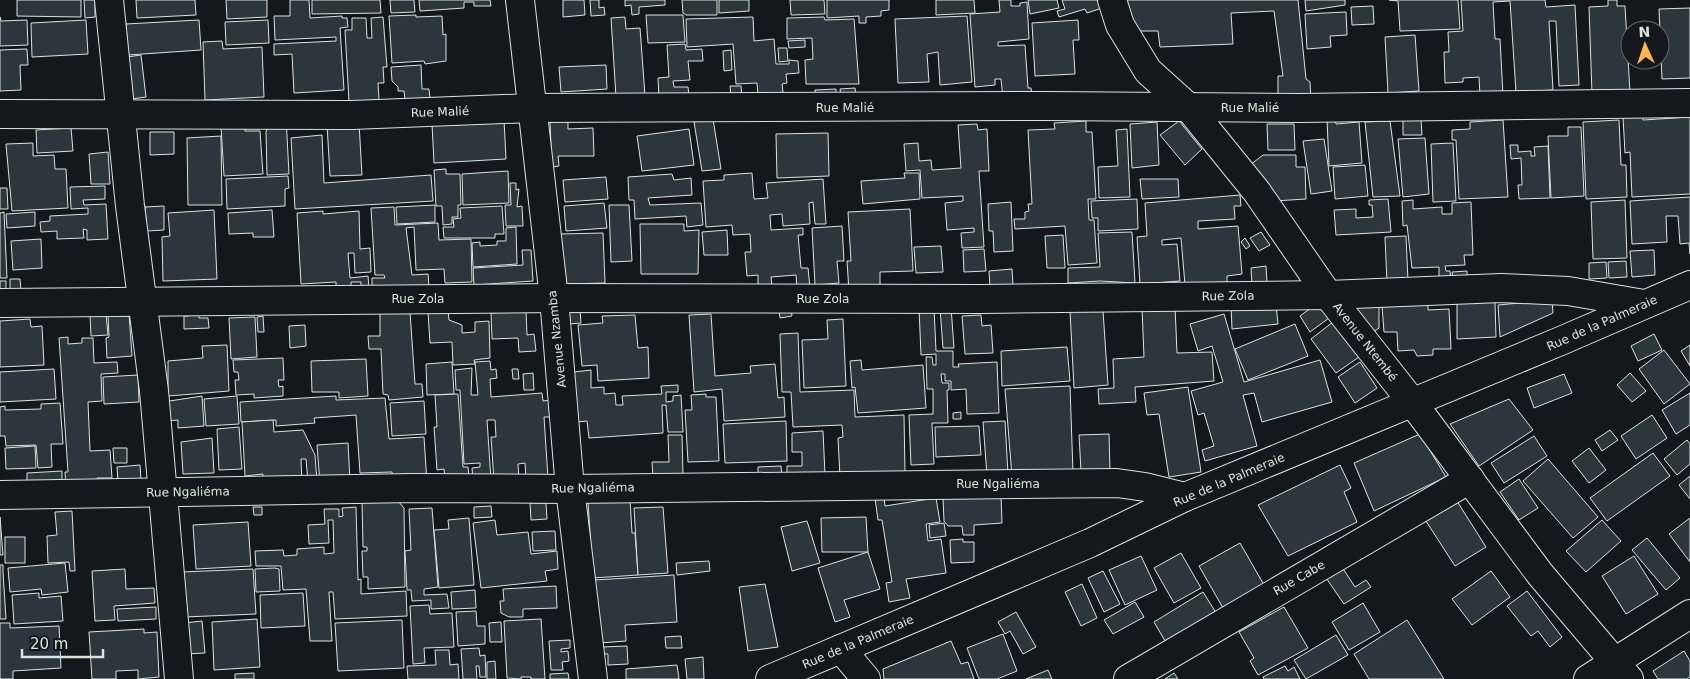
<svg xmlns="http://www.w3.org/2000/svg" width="1690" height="679" font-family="'DejaVu Sans',sans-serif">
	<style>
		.building { fill: #2c363c; stroke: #d8e6dc }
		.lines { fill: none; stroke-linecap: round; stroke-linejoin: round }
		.minor-casing { stroke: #d8e6dc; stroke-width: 30 }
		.major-casing { stroke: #d8e6dc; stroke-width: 30 }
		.minor { stroke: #14181c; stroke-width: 28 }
		.major { stroke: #14181c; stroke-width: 28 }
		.labels { text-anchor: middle; stroke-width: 4; stroke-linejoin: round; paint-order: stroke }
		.street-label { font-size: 12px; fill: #d8e6dc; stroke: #14181c }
	</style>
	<rect width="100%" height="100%" fill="#14181c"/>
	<g class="building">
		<path d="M17 0H81V17L17 16Z"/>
		<path d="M84 0H95V17L85 18Z"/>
		<path d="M136 0H195L196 15 137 18Z"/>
		<path d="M226 0H267V17L227 19Z"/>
		<path d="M290 0H309L310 18 342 16V18H347L348 27 340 28 344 90 294 93 292 54 274 55V44L336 41V37L275 40 274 16H290Z"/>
		<path d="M312 0H380L381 13 312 14Z"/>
		<path d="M390 0H414L415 12 391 13Z"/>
		<path d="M419 0H490L491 6H474V2H464V8L420 11Z"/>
		<path d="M563 0H584L585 15 563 17Z"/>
		<path d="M590 0H599V8L604 7 605 15 591 16Z"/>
		<path d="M625 0H665V5L639 7V14L632 15 631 5 625 6Z"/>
		<path d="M682 0H717V15H686L683 13Z"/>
		<path d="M719 0H749V11L719 13Z"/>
		<path d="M790 0H824L825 14 791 15Z"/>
		<path d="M827 0H889V10L881 11V16L866 17V23H859V16L827 18Z"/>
		<path d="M936 0H974L975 13 936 15Z"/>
		<path d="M999 0H1011V6H1020V3L1027 2 1029 39 998 42V46L1025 45 1028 88H1031L1032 96 1003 98 1001 79H995V85L975 87 970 14 1000 12Z"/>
		<path d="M1028 0H1057L1059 8 1030 14Z"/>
		<path d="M1062 0H1099L1102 8 1087 13 1085 9 1059 17 1057 11 1065 9Z"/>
		<path d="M1121 0H1298L1306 79 1310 82 1311 100 1278 101V76H1283L1274 11 1231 13 1233 44 1160 47 1158 31H1132Z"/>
		<path d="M1305 0H1345V5L1306 11Z"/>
		<path d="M1389 0H1458L1460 29 1400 31 1398 1Z"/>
		<path d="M1461 0H1545L1546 7 1575 5 1579 85 1559 86 1556 21H1549L1553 90 1516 92 1510 1 1493 2 1495 39H1500L1503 95 1480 96 1479 77 1463 78V82L1445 83 1444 52H1449L1448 32 1463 31Z"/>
		<path d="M1608 0H1617V6H1625L1630 93 1592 94 1589 7 1608 6Z"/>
		<path d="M1373 6 1374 24 1352 25 1351 7Z"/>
		<path d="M1690 8V78L1662 79 1659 9Z"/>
		<path d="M1346 12 1347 35 1330 36 1331 47 1307 49 1305 14Z"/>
		<path d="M416 15V17L442 16 443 35 446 34V61L425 64 424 61 392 63 389 16Z"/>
		<path d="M646 15H683L685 42 648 43Z"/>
		<path d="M967 16 972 82 940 85 938 52 927 54 929 82 898 83 895 19Z"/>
		<path d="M0 17 1 21 27 20 28 45 0 46Z"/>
		<path d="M383 17 387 67H383L384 83H378L379 100 349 102 345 30H352V18H366L367 38H372L371 18Z"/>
		<path d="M625 17 626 29 640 28 645 96 616 97 611 18Z"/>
		<path d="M753 17 754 41 774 39 776 64H789V60L798 61 799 73 786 74 787 83 782 84 783 92 758 95 757 83 736 84 733 44 687 47 686 19Z"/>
		<path d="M824 17 825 20 854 19 859 84H806L805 60 813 59 812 38 787 39V18Z"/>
		<path d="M86 20 88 54 32 57 31 23Z"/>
		<path d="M199 20 201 50 128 55 126 24Z"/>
		<path d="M268 20 269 43 226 45 225 22Z"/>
		<path d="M1078 20 1079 40H1073L1075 74 1035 76 1032 23Z"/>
		<path d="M1415 35 1419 91 1388 93 1385 37Z"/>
		<path d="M805 40V47L789 48 788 41Z"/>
		<path d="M222 41 223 49 262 47 264 97 205 100 203 42Z"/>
		<path d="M685 44 686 50 702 49 703 61H688L690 80 673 81 674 87H688L689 96 659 98 658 78 669 77 667 45Z"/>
		<path d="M778 48H787L788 61 779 62Z"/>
		<path d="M27 49 28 65H20L21 90 0 91V50Z"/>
		<path d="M731 50 732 70 724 71 723 51Z"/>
		<path d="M141 55 146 97 132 99 127 57Z"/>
		<path d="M421 65 422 89H429L430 98 405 99 404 91H398V87L392 81 391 67Z"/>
		<path d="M606 65 607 89 561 92 559 67Z"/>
		<path d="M730 86H741L742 97 731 98Z"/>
		<path d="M855 88 856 97H841L840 89Z"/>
		<path d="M836 89V96H815V90Z"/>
		<path d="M286 117 289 174 267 175 266 131 278 118Z"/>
		<path d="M1623 117H1643V120L1690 117V194L1632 197 1630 152 1625 153Z"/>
		<path d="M713 119 721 169 702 171 694 122Z"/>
		<path d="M1327 119H1335L1336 124 1359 122 1362 163 1329 166Z"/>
		<path d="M1403 119H1421L1422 135H1403Z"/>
		<path d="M504 120 506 159 434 163 432 124Z"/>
		<path d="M1503 120 1508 197 1459 199 1456 140H1452V130L1470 129V122Z"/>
		<path d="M1619 120 1621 165H1626L1627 197 1586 199 1583 122Z"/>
		<path d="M568 121V129L593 128 594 156H558L559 166 552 167 550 122Z"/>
		<path d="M1086 121V132H1092L1096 199H1088L1089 220H1094L1097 263 1068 265 1065 226 1015 229 1014 219H1025V212L1029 211 1028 204H1032L1028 130 1055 129 1054 123Z"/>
		<path d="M1179 121 1202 149 1185 165 1160 135Z"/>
		<path d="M1390 121 1400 196 1373 197 1365 122Z"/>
		<path d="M1157 122 1159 165 1132 168 1130 124Z"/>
		<path d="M359 123 362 175 330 176 327 124Z"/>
		<path d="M977 124 978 130 987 129 989 171H979L984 247 962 248 961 233 974 232V228L947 230 945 203 963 201V196L922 198 920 170 906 171 904 144 918 143 919 161 931 160 932 170 961 168 958 125Z"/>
		<path d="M1267 124H1294L1295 150H1268Z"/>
		<path d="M245 125V131H260L263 174 224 176 221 126Z"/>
		<path d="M1568 127H1581L1584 196 1551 198 1548 136H1568Z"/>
		<path d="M71 128 73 151 37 153 36 130Z"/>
		<path d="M689 129 694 165 642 171 637 136Z"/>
		<path d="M1127 129 1130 197 1099 198 1098 167 1118 166 1116 130Z"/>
		<path d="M150 132H174V154L150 155Z"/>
		<path d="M828 133 829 176 777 178 776 134Z"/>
		<path d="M322 135 324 183 431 175 433 201 295 209 291 138Z"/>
		<path d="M221 136 222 205H188L187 138Z"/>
		<path d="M1425 138 1429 194 1403 197 1398 139Z"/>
		<path d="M1324 139 1332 191 1311 194 1303 141Z"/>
		<path d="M33 143V156L54 155 55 169H66L68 208 12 211 6 144Z"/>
		<path d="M1453 143 1456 201 1433 202 1431 144Z"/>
		<path d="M1510 145H1518V152L1531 151V156H1535L1534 147 1548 146 1550 198 1519 199 1518 185H1522L1521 158 1511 159Z"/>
		<path d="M108 152 110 184H91L89 154Z"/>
		<path d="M1263 155H1296V167H1305L1306 199 1274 201 1250 165Z"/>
		<path d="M1365 165 1368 196 1335 199 1333 167Z"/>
		<path d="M446 169V174H460L461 205H458V217H452V224L443 225 442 206H436L434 170Z"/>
		<path d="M508 171 509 203 463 205 462 174Z"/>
		<path d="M752 173 754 199 768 198 766 183 823 179 826 224H815L813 202 809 203 810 224 783 226 782 214 770 215 771 230 803 228V235H798L801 268H808L810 288H797L796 275 771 277 772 287 758 289V275L747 276 745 252H751L750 234 733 235 732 225 706 227 703 181 724 180V175Z"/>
		<path d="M904 173H919L920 199 863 204 861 181 905 178Z"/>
		<path d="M672 174 674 180 691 178 692 195 648 198 650 205 701 203 703 225 687 227 686 216 635 219 634 200H629L628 177Z"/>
		<path d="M288 176 289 188 285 189V206L227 209 226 179Z"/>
		<path d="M606 177 608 199 565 202 563 180Z"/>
		<path d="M1140 179H1178L1179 197 1142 199Z"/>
		<path d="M510 183H516V190L519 189 517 207 522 206 523 226H506L505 205H511Z"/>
		<path d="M105 186V199L83 200 84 205 106 204 108 239 87 240V230L83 229 84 238 57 239V231L41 232 40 222 50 221V216L88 214V208L71 209 70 187Z"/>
		<path d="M0 188H7L8 209H0Z"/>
		<path d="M1240 195 1241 206H1234L1235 219 1198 221V229L1238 226 1242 274 1227 276V282L1185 285 1181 238 1162 240V245L1177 244 1180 281 1140 284 1137 237 1147 236 1145 203Z"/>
		<path d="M1690 197V254L1689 243 1680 244 1678 216H1666L1667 242 1632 244 1630 201Z"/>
		<path d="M1137 199 1138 229 1098 231V218H1092L1091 201Z"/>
		<path d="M1388 199 1391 232 1336 235 1334 210 1356 209V218L1373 217 1372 205H1369V200Z"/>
		<path d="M1413 200V209L1442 207V214H1452V203L1471 202 1473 255H1464L1465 265 1445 266 1446 271H1450L1451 282 1439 283V267L1412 268 1407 225 1403 226 1402 201Z"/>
		<path d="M1625 200 1627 258 1593 259 1591 202Z"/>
		<path d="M1011 202 1013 251 994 252 993 231H989L988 204Z"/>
		<path d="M604 203 607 228 566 231 564 206Z"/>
		<path d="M435 205V222L397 224 396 207Z"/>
		<path d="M609 205H629L632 261 611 262Z"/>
		<path d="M164 206V230L147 231 145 207Z"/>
		<path d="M502 206 504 234H495V238H444L443 227H454L453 219 461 218 460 208Z"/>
		<path d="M394 207 395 225 438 223 439 240 471 239 472 282 445 283 444 269 416 270 414 227 406 228 412 275 428 274 429 286 372 287V278H385L384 275H375L371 208Z"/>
		<path d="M910 209 913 271 880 272V289L849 291 847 261H851L848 212Z"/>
		<path d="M214 210 217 279 163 281 162 237 170 236 168 213Z"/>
		<path d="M272 210 274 237H253V233L229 234 228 213Z"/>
		<path d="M323 211V214L359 211 360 249 370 248 371 272 355 273 354 253H348L350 278 368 276 369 288 361 289V282H351V288L336 289V282L301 284 297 213Z"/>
		<path d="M4 212 7 278H0V213Z"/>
		<path d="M35 212V226L7 228 6 214Z"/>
		<path d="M640 224H684V231L699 230 698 274H641Z"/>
		<path d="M842 226 844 261H837L839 283 815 285 812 228Z"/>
		<path d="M516 227 517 264 473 267 472 243 480 242V246L497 245V241H506V228Z"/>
		<path d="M727 230 728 255H704L702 232Z"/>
		<path d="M1132 232 1135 283 1100 281 1068 283V268L1100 267 1098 233Z"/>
		<path d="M1261 232 1270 245 1259 251 1250 238Z"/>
		<path d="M603 233 605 283 564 284 559 234Z"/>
		<path d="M1063 235 1065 268H1047L1045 236Z"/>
		<path d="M1406 236 1408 281 1387 283 1385 237Z"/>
		<path d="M1245 238 1250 246 1246 249 1241 242Z"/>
		<path d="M41 239 42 268 13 270 11 241Z"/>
		<path d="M941 246 943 272 916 273 914 247Z"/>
		<path d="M984 249 986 271 964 272 963 250Z"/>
		<path d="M522 250H531L533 281 474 285 473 268 523 265Z"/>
		<path d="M1654 250 1655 275 1632 277 1630 251Z"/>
		<path d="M1626 261 1627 277 1609 278 1608 262Z"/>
		<path d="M1606 262 1607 278 1589 279V263Z"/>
		<path d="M1266 266 1267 284 1252 286 1251 268Z"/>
		<path d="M1012 269 1013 285 990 286 989 271Z"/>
		<path d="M1467 271V279L1453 280 1452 272Z"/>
		<path d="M10 279H20L21 291H10Z"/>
		<rect x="0" y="281" width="6" height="9"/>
		<path d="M1552 300 1553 313 1500 337 1498 305Z"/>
		<path d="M1495 302 1496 337 1457 339V303Z"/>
		<path d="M1318 303 1329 318 1310 332 1300 316Z"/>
		<path d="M1276 304 1278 324 1232 329 1231 305Z"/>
		<path d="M1428 304V310L1449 309 1451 349H1433V355L1417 356 1414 350 1398 351 1397 332H1384L1382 306Z"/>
		<path d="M1175 306 1177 353 1212 352 1214 381 1135 387 1136 402 1099 404 1098 389 1114 388 1113 359 1144 357 1142 308Z"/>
		<path d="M1379 306V328L1372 333 1348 307Z"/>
		<path d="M951 307 954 348H943L940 308Z"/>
		<path d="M791 308 792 316 780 318 779 309Z"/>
		<path d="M919 308H934L936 351H953V367H959L958 364 997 362 999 413 967 414 966 389 951 390V381H945V374H941L942 383H949V390H947L948 423H932L934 464 911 465 909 415 933 414V389H927L926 357H932L933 365H936V354L921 355Z"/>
		<path d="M198 309 199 318H208L209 328 184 329V316H189V310Z"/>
		<path d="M580 309 581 323 569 324V310Z"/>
		<path d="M380 310 410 312 415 384H422L423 397 389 400 388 395 383 394 381 349H369L368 336H380Z"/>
		<path d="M448 310 449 320 462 325V333L475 332V322L489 321 490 358 474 360 475 364 453 365 452 342 430 343 428 312Z"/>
		<path d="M526 311 527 335 534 334 536 351 519 352 518 338 492 339 491 313Z"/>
		<path d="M1070 311H1103L1108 385 1074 388Z"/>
		<path d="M106 314 108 335 91 336 90 315Z"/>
		<path d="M129 314 132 356 107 358 106 338 109 337 108 315Z"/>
		<path d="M711 314 715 376 751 373 750 366 775 364 778 398 784 397 785 417 724 421 722 389 694 392 689 315Z"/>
		<path d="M1224 314 1244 382 1320 360 1332 402 1262 422 1254 393 1243 395 1257 446 1205 461 1202 450 1214 446 1204 413 1198 415 1191 391 1223 382 1212 346 1198 351 1190 324Z"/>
		<path d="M635 315 638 348 648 347 649 378 598 381 597 365 582 366 578 325 603 323 602 316Z"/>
		<path d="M981 315 982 326 991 325 993 353 965 354 962 316Z"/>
		<path d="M263 316 264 332H258L257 317Z"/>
		<path d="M255 317 257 357 231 359 229 318Z"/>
		<path d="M30 319 31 327 42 326 44 365 0 367V321Z"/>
		<path d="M843 319 846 386 804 388 802 340 828 339 827 320Z"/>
		<path d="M1333 322 1359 357 1336 373 1311 339Z"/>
		<path d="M1295 324 1308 356 1248 380 1235 349Z"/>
		<path d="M305 325 306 346 290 348 289 326Z"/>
		<path d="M798 333 800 392 854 390 855 417 904 415 905 474 840 477 838 438 843 437 842 425 793 427 791 392H782L780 334Z"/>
		<path d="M1654 334 1662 350 1638 361 1631 346Z"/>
		<path d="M68 337V344L82 343V338H93L94 363 117 362 118 373 101 374 102 401 88 402 90 451 110 450 112 478H97L98 486 66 488 65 472H68L59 338Z"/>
		<path d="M227 345 229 391 168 396V361L203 358 202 346Z"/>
		<path d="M1690 345V366L1681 351Z"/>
		<path d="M1067 347 1070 381 1002 386 1001 351Z"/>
		<path d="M1664 350 1690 384 1664 404 1639 369Z"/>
		<path d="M283 358 284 380H278L279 387 283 386V396L254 398V394L236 395 235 380H239L238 372H234L233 360Z"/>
		<path d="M366 359 368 396 339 398V392H312L311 361Z"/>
		<path d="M861 360 862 370 923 365 926 408 858 413 855 387 852 388 850 361Z"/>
		<path d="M490 361 491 370 496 369 497 378 490 379 491 397 542 393 543 401 551 400 552 417H544L548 478 526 479 525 463 518 464 519 479 494 481 491 437H496L495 420H487L491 480 473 481 472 468 480 467V463L464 464 460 390H456L455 370 472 368 471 395H478L475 362Z"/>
		<path d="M452 362 454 394 427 395 426 364Z"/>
		<path d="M1360 362 1377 388 1355 403 1338 377Z"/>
		<path d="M54 369 56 399 0 402V372Z"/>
		<path d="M512 369H518L519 379H513Z"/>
		<path d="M591 370V388L604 387V394L615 393 616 405H623L622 396 662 394 661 386 678 385V392H666V402L673 401V396L681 395 683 432H668L666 405H662L663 433 589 438 587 421 577 422 574 372Z"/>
		<path d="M533 373 534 390H524L523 374Z"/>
		<path d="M1630 373 1646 391 1632 402 1617 385Z"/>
		<path d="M1564 374 1572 393 1534 408 1527 388Z"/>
		<path d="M138 375 139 402 104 404 103 377Z"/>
		<path d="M1070 386 1073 473 1012 477 1005 389Z"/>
		<path d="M1188 387 1201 472 1169 477 1159 414 1147 415 1144 393Z"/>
		<path d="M1690 393V425L1676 434 1662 410Z"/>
		<path d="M458 394 463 467H468L469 478 445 480 444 469 437 470 434 427H437L435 395Z"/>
		<path d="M706 394V397H716L719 461 688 462 685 410H692L691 395Z"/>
		<path d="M202 396 204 426 178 428V420L165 421 163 402Z"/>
		<path d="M237 396 239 424 206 426 204 399Z"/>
		<path d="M336 396V400L385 398 389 439 424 437 427 484 393 483 392 472 360 473 356 415 314 418 315 423 276 426V420L241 422 240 402Z"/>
		<path d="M1509 399 1533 430 1479 466 1450 424Z"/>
		<path d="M424 401 426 434 392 436 390 403Z"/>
		<path d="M60 403 63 444H51L52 467 38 468 36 445 6 446 5 436H0V407L5 406V410L41 409V404Z"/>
		<path d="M961 412V419H953V413Z"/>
		<path d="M1652 415 1667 438 1636 459 1621 436Z"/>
		<path d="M273 420 274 432 303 430 315 455 317 482H308L306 459H301L302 483 262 482 263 474 245 476 242 422Z"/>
		<path d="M786 421 787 461 725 463 723 424Z"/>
		<path d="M1005 421 1008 474 987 476 983 422Z"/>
		<path d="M979 426 981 455 936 457 935 427Z"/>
		<path d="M239 427 242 469 219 470 217 429Z"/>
		<path d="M1610 430 1618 440 1602 451 1595 440Z"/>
		<path d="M823 431 825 475 787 476V466H802V452H792V433Z"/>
		<path d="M1109 434 1110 471H1081L1079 435Z"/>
		<path d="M1420 434 1446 477 1374 511 1354 463Z"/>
		<path d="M668 435H682L683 476 653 478 652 462H669Z"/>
		<path d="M1534 436 1547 456 1504 483 1491 463Z"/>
		<path d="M212 438 214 473 183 474 181 442Z"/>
		<path d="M1687 440 1690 444V464L1677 475 1664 459Z"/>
		<path d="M348 443 350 482 320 484 317 445Z"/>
		<path d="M35 446 36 468 6 469 5 448Z"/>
		<path d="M113 448H127V463H114Z"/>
		<path d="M1589 448 1606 470 1589 483 1572 461Z"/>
		<path d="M1653 453 1670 476 1607 521 1590 498Z"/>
		<path d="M1548 459 1598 517 1573 538 1523 481Z"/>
		<path d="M140 465 141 481 118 482 117 467Z"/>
		<path d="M1340 465 1351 488 1344 492 1357 522 1288 556 1258 505Z"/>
		<path d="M781 466 782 477 758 478V467Z"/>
		<path d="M62 471V491L27 488V473Z"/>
		<path d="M1690 476V499L1679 485Z"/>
		<path d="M1519 479 1538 508 1519 520 1500 492Z"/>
		<path d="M1001 496 1002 523 974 525V535H963L962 526H948L944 521 943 498Z"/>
		<path d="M884 497 885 506 936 498 940 522 926 524 928 541 941 539 946 573 906 579 910 598 889 602 886 583 892 582 882 520H878L875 498Z"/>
		<path d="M1455 498 1486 547 1455 566 1424 518Z"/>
		<path d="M630 499 632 533H635L638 575 593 578 588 502Z"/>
		<path d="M398 501 404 508 405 587 368 589V577H363L362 551H367V547H363L362 502Z"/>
		<path d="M530 503H546L547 519 531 520Z"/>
		<path d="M491 506 492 517 474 518V507Z"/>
		<path d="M253 507H262V515H254Z"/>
		<path d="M356 507 358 580 361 579V594L406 591 407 616 335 619 333 592H329L332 641H310L306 589 283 590 281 566H256L255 551 283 550 284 556 297 555V549L324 547V554L334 553 333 520H328L329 543 309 544 308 525 325 524 324 509H339V517L343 516 342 508Z"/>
		<path d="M663 507 668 573 638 575 634 508Z"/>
		<path d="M432 508 438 587 424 589V595L447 594 449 608 431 609V600L412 601 411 590H407L405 551 411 550 409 509Z"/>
		<path d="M72 511 75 571H70L69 562 48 563 47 536 57 535 55 512Z"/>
		<path d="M0 517 3 555H0Z"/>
		<path d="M866 517 868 552H822L821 518Z"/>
		<path d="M469 518 474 585 439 588 434 530 449 529 448 520Z"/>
		<path d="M1690 518V562L1669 534Z"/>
		<path d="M495 520 497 535 528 532 531 554 557 551 558 569 545 571 547 581 481 588 473 523Z"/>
		<path d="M1602 520 1621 541 1586 572 1566 551Z"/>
		<path d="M807 521 820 563 792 571 781 527Z"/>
		<path d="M248 522 251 566 196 569 193 525Z"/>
		<path d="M944 523 946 536 930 538 929 525Z"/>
		<path d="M555 531 556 550 533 551 532 532Z"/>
		<rect x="5" y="537" width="20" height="26"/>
		<path d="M1647 538 1680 578 1666 590 1632 550Z"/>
		<path d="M963 539V542H974V562L951 563 950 540Z"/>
		<path d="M1240 543 1264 585 1223 608 1199 566Z"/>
		<path d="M868 552 880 589 844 600 850 617 835 622 818 568Z"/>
		<path d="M1181 553 1201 588 1174 603 1154 568Z"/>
		<path d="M1141 556 1157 590 1125 605 1109 570Z"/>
		<path d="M1634 556 1658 594 1626 614 1602 576Z"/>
		<path d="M709 561 710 571 677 575 676 563Z"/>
		<path d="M1338 561 1355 587 1366 580 1371 587 1344 604 1322 572Z"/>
		<path d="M65 563 68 592 42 595 41 589 10 592 8 568Z"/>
		<path d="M0 565H3V572L6 619H0Z"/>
		<path d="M275 568 279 569 280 591 256 592 255 569Z"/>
		<path d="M125 569 126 589 154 588 155 603 114 606 115 620 95 621 92 571Z"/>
		<path d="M253 569 256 614 184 617 181 572Z"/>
		<path d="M1103 571 1120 604 1104 612 1088 578Z"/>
		<path d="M1491 571 1510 597 1472 625 1452 599Z"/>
		<path d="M674 575 677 622 625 625 626 641 600 643 595 580Z"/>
		<path d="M765 584 778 647 748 651 739 587Z"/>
		<path d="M1082 584 1097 618 1081 626 1065 592Z"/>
		<path d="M556 586 557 608 523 609V617H509L501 613 500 601H504L503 589Z"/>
		<path d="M475 590 476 608 452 609 451 592Z"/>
		<path d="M1527 591 1562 637 1550 647 1538 631 1531 636 1507 606Z"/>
		<path d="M1203 592 1218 616 1168 646 1154 622Z"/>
		<path d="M39 593V598L61 596 63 621 14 624 12 595Z"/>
		<path d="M303 593 305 626 261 628 260 595Z"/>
		<path d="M1135 602 1144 617 1113 634 1104 620Z"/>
		<path d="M1363 603 1380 632 1349 650 1332 622Z"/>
		<path d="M429 605 430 614 452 613 454 647 424 648 425 663 413 664 410 606Z"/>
		<path d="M156 607V619L118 621 117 609Z"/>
		<path d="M1284 607 1308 648 1258 675 1250 661 1254 658 1239 632Z"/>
		<path d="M476 611 477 626H485V644L458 646 456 612Z"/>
		<path d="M1016 612 1036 647 1023 654 1010 631 1005 634 998 622Z"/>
		<path d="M257 619 260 667 214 670 212 622Z"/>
		<path d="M541 619 545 679H531V677H521V679L507 678 504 621Z"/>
		<path d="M402 620 404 668 338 671 335 623Z"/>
		<path d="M1407 620 1444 679H1369L1354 654Z"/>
		<path d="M202 621 205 653 186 654 184 623Z"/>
		<path d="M501 622 502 642H490L489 623Z"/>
		<path d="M0 623H10V628L59 626 61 668 13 671V679H0Z"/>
		<path d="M144 629V633L157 632 159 677 138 679V670L116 671V679H92L89 632Z"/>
		<path d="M1003 634 1017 671 997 679H979L967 648Z"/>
		<path d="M1336 635 1348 655 1306 679 1294 660Z"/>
		<path d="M681 636 682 648H666L665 637Z"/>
		<path d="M570 640V648L561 649V652L568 651 569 661 562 662 563 670H551L549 641Z"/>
		<path d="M951 641 961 664 968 662 974 679H884L883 669Z"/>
		<path d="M627 646 628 664 608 665V654H603L602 647Z"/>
		<path d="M479 648 480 656 485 655 486 677H480L479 666H476L477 679H463L461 649Z"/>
		<path d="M435 650H449L450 665 458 664 459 679H408L407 666 436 665Z"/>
		<path d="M1684 651 1690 661V677L1687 679H1658L1653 671Z"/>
		<path d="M703 657 704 679H687L685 659Z"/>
		<path d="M495 661 496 679H487V662Z"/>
		<path d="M677 665 679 679H626V669Z"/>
		<path d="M1285 666 1288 671 1294 667 1300 679H1264L1263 677Z"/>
		<path d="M1048 670 1052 679H1026Z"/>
		<path d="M254 673V679H235V674Z"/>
		<path d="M568 673 569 679H550V674Z"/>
		<path d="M1174 673 1178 679H1165Z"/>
	</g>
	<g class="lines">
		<defs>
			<g id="minor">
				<path d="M109 0 130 206 154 391 179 679"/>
				<path d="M520 0 554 298 570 489 593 679"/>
				<path d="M1112 0 1120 25 1148 71 1189 108 1257 192 1328 295 1412 402 1540 574 1629 679"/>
				<path d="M0 114 352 115 531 108 1045 106 1298 108 1690 103"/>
				<path d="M0 303 554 298 982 299 1328 295 1501 288 1568 291 1644 304"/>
				<path d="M0 495 412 488 570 489 1117 483 1145 487 1185 497"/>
				<path d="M841 649 866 679"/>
				<path d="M1128 679 1470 479"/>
				<path d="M1588 679 1690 614"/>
			</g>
			<path id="major" d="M770 679 1090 543 1185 497 1563 340 1690 285"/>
		</defs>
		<use href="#minor" class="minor-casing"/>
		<use href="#major" class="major-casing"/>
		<use href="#minor" class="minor"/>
		<use href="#major" class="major"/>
	</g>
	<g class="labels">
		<g class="street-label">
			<text x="845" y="112">Rue Malié</text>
			<text x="1250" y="112">Rue Malié</text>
			<text transform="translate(440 112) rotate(-2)" y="4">Rue Malié</text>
			<text transform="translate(1228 296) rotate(-1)" y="4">Rue Zola</text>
			<text x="418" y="303">Rue Zola</text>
			<text x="823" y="303">Rue Zola</text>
			<text transform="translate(1602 323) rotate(-24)" y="4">Rue de la Palmeraie</text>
			<text transform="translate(557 339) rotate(-96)" y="4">Avenue Nzamba</text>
			<text transform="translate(1365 342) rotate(52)" y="4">Avenue Ntembé</text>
			<text transform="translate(1229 480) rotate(-23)" y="4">Rue de la Palmeraie</text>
			<text x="998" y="488">Rue Ngaliéma</text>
			<text transform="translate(593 488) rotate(-1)" y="4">Rue Ngaliéma</text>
			<text transform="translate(188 492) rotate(-1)" y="4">Rue Ngaliéma</text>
			<text transform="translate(1299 578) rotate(-30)" y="4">Rue Cabe</text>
			<text transform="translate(858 642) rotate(-23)" y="4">Rue de la Palmeraie</text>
		</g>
	</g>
	<g transform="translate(1645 45) rotate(357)"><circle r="24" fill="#14181c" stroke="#626a69"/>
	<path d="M0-4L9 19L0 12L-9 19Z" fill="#ffb74d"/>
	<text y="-8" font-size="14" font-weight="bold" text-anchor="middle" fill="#d8e6dc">N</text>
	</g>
	<path d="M22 649v8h81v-8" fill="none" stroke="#d8e6dc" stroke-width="2.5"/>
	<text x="30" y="649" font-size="15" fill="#d8e6dc" stroke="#14181c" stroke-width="4" paint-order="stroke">20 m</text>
</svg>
